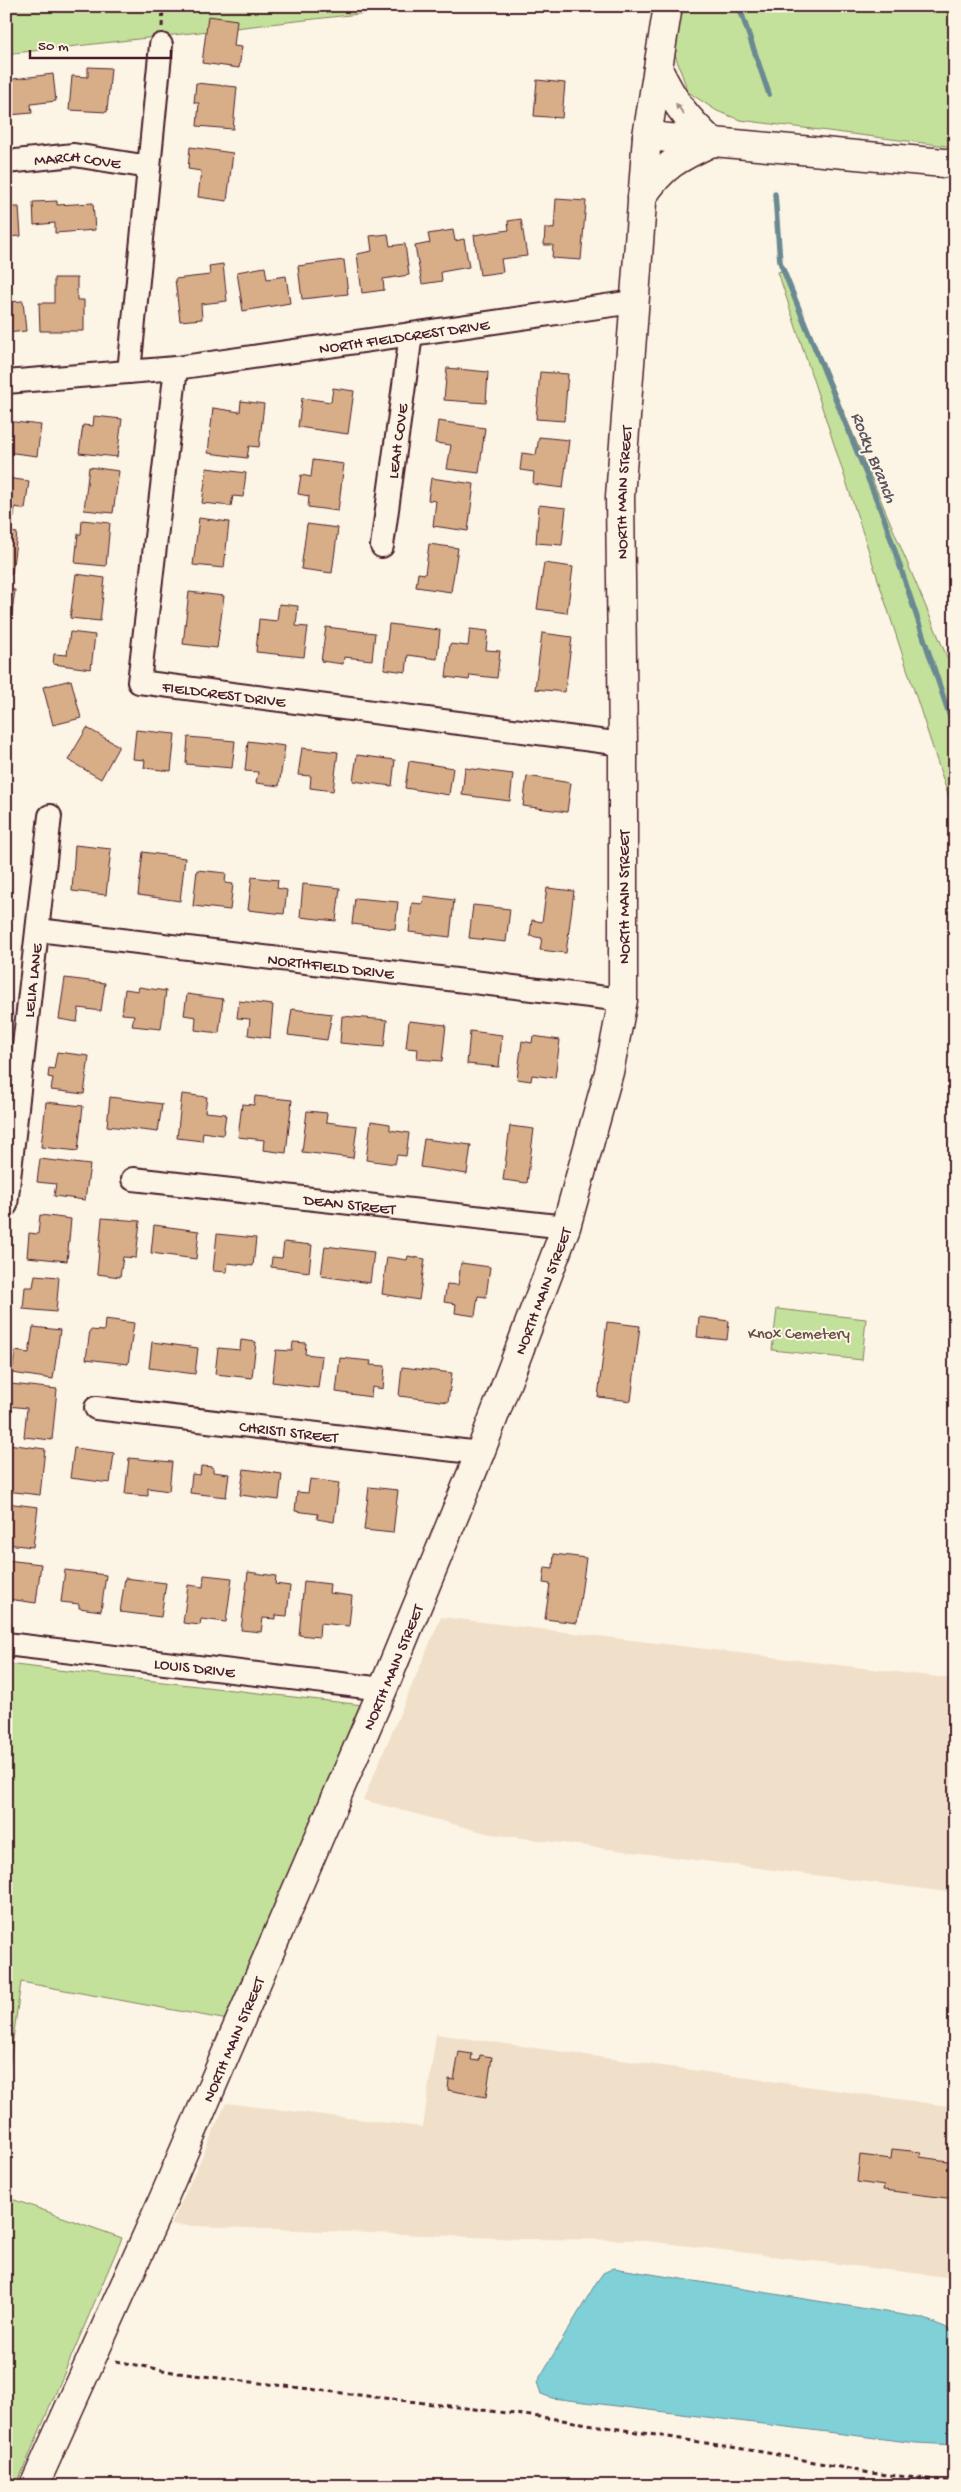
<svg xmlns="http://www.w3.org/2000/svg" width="961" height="2492" font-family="'Gochi Hand',sans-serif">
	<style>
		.built { fill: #f1e0c9 }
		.green { fill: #c3e19a; stroke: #868062 }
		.water { fill: #7fd0d7; stroke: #6a8992 }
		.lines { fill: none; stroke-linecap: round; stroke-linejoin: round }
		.stream { stroke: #6a8992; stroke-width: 5.5 }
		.building { fill: #d8ae89; stroke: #4a1f2b }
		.street-casing { stroke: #4a1f2b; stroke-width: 26 }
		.secondary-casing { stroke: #4a1f2b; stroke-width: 31 }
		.path { stroke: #4a1f2b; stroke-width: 3; stroke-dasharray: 5 4; stroke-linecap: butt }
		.street { stroke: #fcf5e5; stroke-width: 22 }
		.secondary { stroke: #fcf5e5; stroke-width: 28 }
		.oneway { fill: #a38a88 }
		.labels { text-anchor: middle; stroke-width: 4; stroke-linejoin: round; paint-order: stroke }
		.street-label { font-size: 16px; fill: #4a1f2b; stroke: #fcf5e5 }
		.park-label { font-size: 16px; fill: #685047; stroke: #fcf5e5 }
		.water-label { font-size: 18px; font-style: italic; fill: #5a545f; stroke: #fcf5e5 }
	</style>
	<rect width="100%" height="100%" fill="#fcf5e5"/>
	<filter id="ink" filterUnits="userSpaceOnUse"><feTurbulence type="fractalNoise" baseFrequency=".02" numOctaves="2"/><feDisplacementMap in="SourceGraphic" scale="10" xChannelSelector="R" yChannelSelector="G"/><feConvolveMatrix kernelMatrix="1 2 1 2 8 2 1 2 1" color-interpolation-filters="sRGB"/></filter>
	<g filter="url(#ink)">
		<g class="built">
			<path d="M441 1617 955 1679V1893L490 1834 363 1800Z"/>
			<path d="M436 2034 955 2107V2278L638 2240 522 2239 171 2225 226 2103 423 2127Z"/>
		</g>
		<g class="green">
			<path d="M6 6H429L6 54Z"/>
			<path d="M681 6H955V147L740 120 717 111 688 92 673 49Z"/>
			<path d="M784 270 955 676V810L952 807 778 272Z"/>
			<path d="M777 1309 866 1319 862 1360 772 1350Z"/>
			<path d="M6 1664 363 1705 228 2020 21 1982 6 2090Z"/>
			<path d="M6 2197 122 2238 16 2486H6Z"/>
		</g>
		<path class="water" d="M614 2268 922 2318 945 2327 955 2333V2445L916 2443 552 2398 541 2394 537 2382 596 2283 603 2273Z"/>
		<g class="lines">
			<g class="stream">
				<path d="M739 6 769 94"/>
				<path d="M775 194 780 262 884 518 955 732"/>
			</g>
		</g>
		<g class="building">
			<path d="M208 16 237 20 234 46 242 47 239 68 202 63Z"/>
			<path d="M88 67 111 68 107 112 69 110 72 76 88 77Z"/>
			<path d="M53 74 56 101 31 104 32 113 9 115 6 80Z"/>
			<path d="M537 80 565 83 562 118 534 116Z"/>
			<path d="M196 83 237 87 233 129 197 126 199 103H194Z"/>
			<path d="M190 147 233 153 227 201 198 197 201 171 188 169Z"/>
			<path d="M556 199 586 201 581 260 552 258 553 245H544L545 228 554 229Z"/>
			<path d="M57 201V205L93 203 95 230 55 233V223L34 225 33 202Z"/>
			<path d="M6 207H19L21 236 6 237Z"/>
			<path d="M521 219 527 256 501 259 503 272 480 275 474 235 509 230 508 221Z"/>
			<path d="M453 230 455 241 464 239 469 267 441 272 442 281 422 284 415 246 430 243 428 234Z"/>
			<path d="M388 234 390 246 405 244 409 275 383 279 384 290 362 293 357 254 372 251 370 236Z"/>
			<path d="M344 260 348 294 302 299 298 266Z"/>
			<path d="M223 264 227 301 201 304 202 319 180 321 175 279 210 275 209 266Z"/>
			<path d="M265 267 267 279 286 276 290 303 243 311 237 272Z"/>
			<path d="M54 278H77V300H84V331H40L39 303H54Z"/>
			<path d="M23 301 26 331 6 333V302Z"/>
			<path d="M447 368 488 372 486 403 444 400Z"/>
			<path d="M540 372 568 374 564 421 536 419Z"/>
			<path d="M333 388 354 391 348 434 298 427 302 398 331 402Z"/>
			<path d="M241 401 264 404 259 447 249 446 247 458 208 453 213 408 240 412Z"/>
			<path d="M94 416 122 419 117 457 79 453 83 425 93 426Z"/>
			<path d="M6 421 41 425 37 456 6 452Z"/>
			<path d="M438 421 485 428 479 473 447 469 451 445 435 443Z"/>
			<path d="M539 437 569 440 563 488 533 484 534 472 520 470 522 453 536 455Z"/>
			<path d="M313 460 344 464 338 511 308 507 309 496 298 494 301 475 311 477Z"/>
			<path d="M89 467 119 471 113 513 84 510Z"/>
			<path d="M207 468 246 473 243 497 233 496 231 506 202 503Z"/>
			<path d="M6 478 29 481 25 509 15 507 14 517 6 516Z"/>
			<path d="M431 478 474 484 468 531 433 526 436 501 428 500Z"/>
			<path d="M539 505 566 508 562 545 536 543Z"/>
			<path d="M199 518 229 522 224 568 193 565Z"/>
			<path d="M82 520 110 523 106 566 75 563 78 534H81Z"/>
			<path d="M307 524 338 528 332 573 301 569Z"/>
			<path d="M6 531 17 533 12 574H6Z"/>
			<path d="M429 544 458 548 451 592 416 587 418 573 425 574Z"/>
			<path d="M544 563 573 567 567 613 537 609Z"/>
			<path d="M76 574 105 578 100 621 70 618Z"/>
			<path d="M6 589 15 590 11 618H6Z"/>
			<path d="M189 592 224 596 217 648 183 644Z"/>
			<path d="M279 604 298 606 296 626 308 627 304 657 256 652 259 619 277 621Z"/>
			<path d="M389 624 440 630 437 659 408 655 406 672 384 669Z"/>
			<path d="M326 627 375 633 372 660 344 657 343 664 321 661Z"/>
			<path d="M470 629 488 631 486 650 500 651 497 678 470 675 469 680 446 677 450 644 468 646Z"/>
			<path d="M70 632 95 635 91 669 53 664 54 654 67 655Z"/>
			<path d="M542 633 572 637 565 692 535 689Z"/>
			<path d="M71 680 81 718 53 725 43 687Z"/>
			<path d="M87 728 119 746 101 779 68 760Z"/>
			<path d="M136 730 175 734 171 771 144 768 145 760 133 759Z"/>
			<path d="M188 737 235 741 232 768 186 764Z"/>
			<path d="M248 741 285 746 279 786 256 783 258 772 245 771Z"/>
			<path d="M302 748 338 752 333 791 310 788 311 776 298 775Z"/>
			<path d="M357 755 395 760 392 786 353 781Z"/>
			<path d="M409 761 453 768 449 795 405 788Z"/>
			<path d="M465 768 513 774 510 801 462 795Z"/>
			<path d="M527 776 571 783 567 812 523 806Z"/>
			<path d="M75 845 111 849 106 895 72 891Z"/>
			<path d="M143 852 185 858 180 901 138 895Z"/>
			<path d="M197 870 226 873 225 883 233 884 230 910 193 906Z"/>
			<path d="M252 877 278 880 277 888 287 890 284 914 248 910Z"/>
			<path d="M303 884 340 888 336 921 300 917Z"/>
			<path d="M547 888 574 891 566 953 540 950 542 938 530 936 532 920 542 922Z"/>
			<path d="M424 896 454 900 450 937 409 932 412 903 423 904Z"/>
			<path d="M355 898 398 902 395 929 352 924Z"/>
			<path d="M473 905 510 909 506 942 469 938Z"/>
			<path d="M65 978 105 983 101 1011 79 1008 77 1022 59 1019Z"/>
			<path d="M139 987 166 991 161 1029 132 1026 134 1015 122 1014 125 989 138 991Z"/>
			<path d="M187 994 223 999 219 1033 195 1030 196 1017 184 1015Z"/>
			<path d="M239 1001 273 1005 270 1038 248 1035 250 1019 237 1018Z"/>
			<path d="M292 1009 332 1014 327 1040 288 1035Z"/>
			<path d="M342 1016 387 1020 384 1047 340 1043Z"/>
			<path d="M409 1021 446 1025 442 1061 417 1059 418 1049 406 1048Z"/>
			<path d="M470 1031 502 1035 499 1067 467 1064Z"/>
			<path d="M533 1036 560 1040 555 1078 532 1075 531 1081 517 1079 522 1041 532 1043Z"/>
			<path d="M57 1052 89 1056 84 1094 51 1090 53 1078 48 1077 49 1068 54 1069Z"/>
			<path d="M182 1094 207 1097 205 1112 226 1114 223 1135 203 1132 202 1141 177 1138Z"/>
			<path d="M255 1096 292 1100 286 1153 263 1150 264 1140 238 1137 242 1104 254 1105Z"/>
			<path d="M110 1097 162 1104 158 1132 107 1126Z"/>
			<path d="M46 1102 83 1106 78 1151 41 1147Z"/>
			<path d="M307 1111 327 1113 326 1122 357 1126 353 1158 302 1152Z"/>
			<path d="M371 1121 390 1124V1130L409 1133 406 1156 397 1155 395 1164 366 1160Z"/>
			<path d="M510 1126 534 1129 527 1183 503 1180Z"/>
			<path d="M424 1139 471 1145 467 1174 420 1167Z"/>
			<path d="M40 1159 90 1165 85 1200 54 1196 56 1184 37 1182Z"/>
			<path d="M40 1215 71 1219 67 1261 27 1257 29 1233 38 1234Z"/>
			<path d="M102 1218 140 1221 136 1258 123 1257 120 1277 97 1274Z"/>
			<path d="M154 1225 199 1231 196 1259 151 1253Z"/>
			<path d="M217 1234 256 1238 253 1266 228 1263 227 1272 213 1271Z"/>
			<path d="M284 1242 312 1245 309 1272 271 1267 272 1257 282 1258Z"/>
			<path d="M325 1246 374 1252 370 1283 321 1276Z"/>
			<path d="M408 1256 425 1259 419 1300 382 1294 387 1257 407 1260Z"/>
			<path d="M461 1263 490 1267 486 1297 478 1296 475 1316 455 1313 456 1304 444 1302 447 1284 458 1285Z"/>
			<path d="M35 1275 59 1277 56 1312 23 1309 25 1287H33Z"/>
			<path d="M699 1317 729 1321 727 1340 697 1337Z"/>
			<path d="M105 1319 134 1323 128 1364 86 1359 90 1330 104 1331Z"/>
			<path d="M607 1322 640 1326 631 1401 598 1397Z"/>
			<path d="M33 1327 60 1330 53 1379 12 1373 15 1351 29 1353Z"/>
			<path d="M241 1340 256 1342 252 1378 215 1374 218 1348 240 1350Z"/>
			<path d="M152 1342 198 1348 195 1374 149 1368Z"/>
			<path d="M293 1342 306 1343 305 1354 322 1356 318 1388 272 1382 276 1350 292 1351Z"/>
			<path d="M340 1358 371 1361 370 1365 385 1366 383 1389 372 1387 371 1397 336 1392Z"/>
			<path d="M402 1367 452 1373 448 1402 399 1396Z"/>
			<path d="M11 1384 57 1389 52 1440 24 1437 27 1408 8 1406Z"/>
			<path d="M8 1444 45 1449 40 1495 6 1491Z"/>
			<path d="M74 1448 114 1453 110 1483 70 1478Z"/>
			<path d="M129 1458 172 1462 169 1491 148 1488V1496L125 1494Z"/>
			<path d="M201 1466 213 1467V1472L229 1474 226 1497 190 1493 192 1474 200 1475Z"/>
			<path d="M244 1469 282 1474 279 1500 240 1495Z"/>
			<path d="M310 1479 339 1483 334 1522 317 1519 318 1514 295 1511 297 1492 308 1493Z"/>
			<path d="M369 1487 398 1490 393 1533 364 1530Z"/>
			<path d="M6 1503 38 1507 33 1547 6 1544Z"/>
			<path d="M554 1554 586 1558 577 1623 545 1619 550 1584 543 1583 545 1567 553 1568Z"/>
			<path d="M6 1560 41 1564 36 1603 8 1599Z"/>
			<path d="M65 1570 106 1575 101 1611 79 1608V1604L61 1602Z"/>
			<path d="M248 1572 276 1576 275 1584 290 1586 287 1616 276 1615V1619L263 1618 261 1632 241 1630Z"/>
			<path d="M204 1575 232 1578 226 1622 201 1619 200 1625 183 1623 188 1585 203 1587Z"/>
			<path d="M125 1578 166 1583 161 1617 120 1612Z"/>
			<path d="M304 1581 330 1584 329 1593 352 1596 349 1626 320 1623 319 1637 299 1635Z"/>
			<path d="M459 2052 472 2054 471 2060 479 2061 480 2055 492 2057 486 2097 448 2090 449 2079 454 2080Z"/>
			<path d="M892 2149 921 2152 920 2157 955 2162V2199L883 2190 884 2186 857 2182 860 2155 891 2159Z"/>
		</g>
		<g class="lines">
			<defs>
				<g id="street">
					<path id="s1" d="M6 162 74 155 149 167"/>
					<path id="s2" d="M176 368 139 682 623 744"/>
					<path d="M129 372 161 45"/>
					<path id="s3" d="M6 382 176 368 633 302"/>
					<path id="s4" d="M382 546 411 334"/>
					<path id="s5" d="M38 930 623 1000"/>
					<path id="s6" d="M133 1179 566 1227"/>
					<path id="s7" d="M6 1205 50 816"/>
					<path id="s8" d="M96 1408 480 1453"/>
					<path id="s9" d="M6 1644 383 1689"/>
				</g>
				<g id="secondary">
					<path d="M647 136 955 164"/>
					<path d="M642 197C663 165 678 158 712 142 685 117 674 102 658 69"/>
					<path id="s10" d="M34 2486 162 2202 383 1689 480 1453 566 1227 609 1072 623 1000V744L620 497 647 136 668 6"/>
				</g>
			</defs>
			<use href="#street" class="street-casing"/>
			<use href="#secondary" class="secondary-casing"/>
			<g class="path">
				<path d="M162 27 163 6"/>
				<path d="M116 2361 178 2373 556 2419 768 2453 870 2473 955 2482"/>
			</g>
			<use href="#street" class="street"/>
			<use href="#secondary" class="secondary"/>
		</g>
		<defs><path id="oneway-solid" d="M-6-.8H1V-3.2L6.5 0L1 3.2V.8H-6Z" transform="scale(1.25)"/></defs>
		<use class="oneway" href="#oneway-solid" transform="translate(680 109) rotate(-126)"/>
	</g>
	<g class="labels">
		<g class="street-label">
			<text dy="6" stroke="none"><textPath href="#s1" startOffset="72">MARCH COVE</textPath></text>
			<text dy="6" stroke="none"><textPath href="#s3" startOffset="401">NORTH FIELDCREST DRIVE</textPath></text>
			<text dy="6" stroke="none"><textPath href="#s4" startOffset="106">LEAH COVE</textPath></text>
			<text dy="6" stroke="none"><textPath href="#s10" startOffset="2109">NORTH MAIN STREET</textPath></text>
			<text dy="6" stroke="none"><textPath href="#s2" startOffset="402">FIELDCREST DRIVE</textPath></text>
			<text transform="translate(623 897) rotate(-90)" y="6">NORTH MAIN STREET</text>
			<text dy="6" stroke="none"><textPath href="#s5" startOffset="295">NORTHFIELD DRIVE</textPath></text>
			<text dy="6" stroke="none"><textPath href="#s7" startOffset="226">LELIA LANE</textPath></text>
			<text dy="6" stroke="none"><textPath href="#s6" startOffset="218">DEAN STREET</textPath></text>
			<text dy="6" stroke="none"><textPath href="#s10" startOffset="1299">NORTH MAIN STREET</textPath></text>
			<text dy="6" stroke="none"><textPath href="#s8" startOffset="194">CHRISTI STREET</textPath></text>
			<text dy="6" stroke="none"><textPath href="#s9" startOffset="190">LOUIS DRIVE</textPath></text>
			<text dy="6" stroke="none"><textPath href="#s10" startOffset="894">NORTH MAIN STREET</textPath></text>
			<text dy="6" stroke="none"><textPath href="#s10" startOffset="489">NORTH MAIN STREET</textPath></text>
		</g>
		<g class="park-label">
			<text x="799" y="1338">Knox Cemetery</text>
		</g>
		<g class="water-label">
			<text transform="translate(875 457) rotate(68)" y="6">Rocky Branch</text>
		</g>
	</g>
	<rect width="961" height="2492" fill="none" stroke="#fcf5e5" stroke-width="25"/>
	<rect x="12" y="12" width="936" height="2467" fill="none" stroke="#4a1f2b" stroke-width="2" filter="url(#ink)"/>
	<path d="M30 50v8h141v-8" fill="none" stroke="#4a1f2b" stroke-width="2.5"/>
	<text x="38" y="50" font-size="15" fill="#4a1f2b" stroke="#fcf5e5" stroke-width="4" paint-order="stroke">50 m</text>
</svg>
